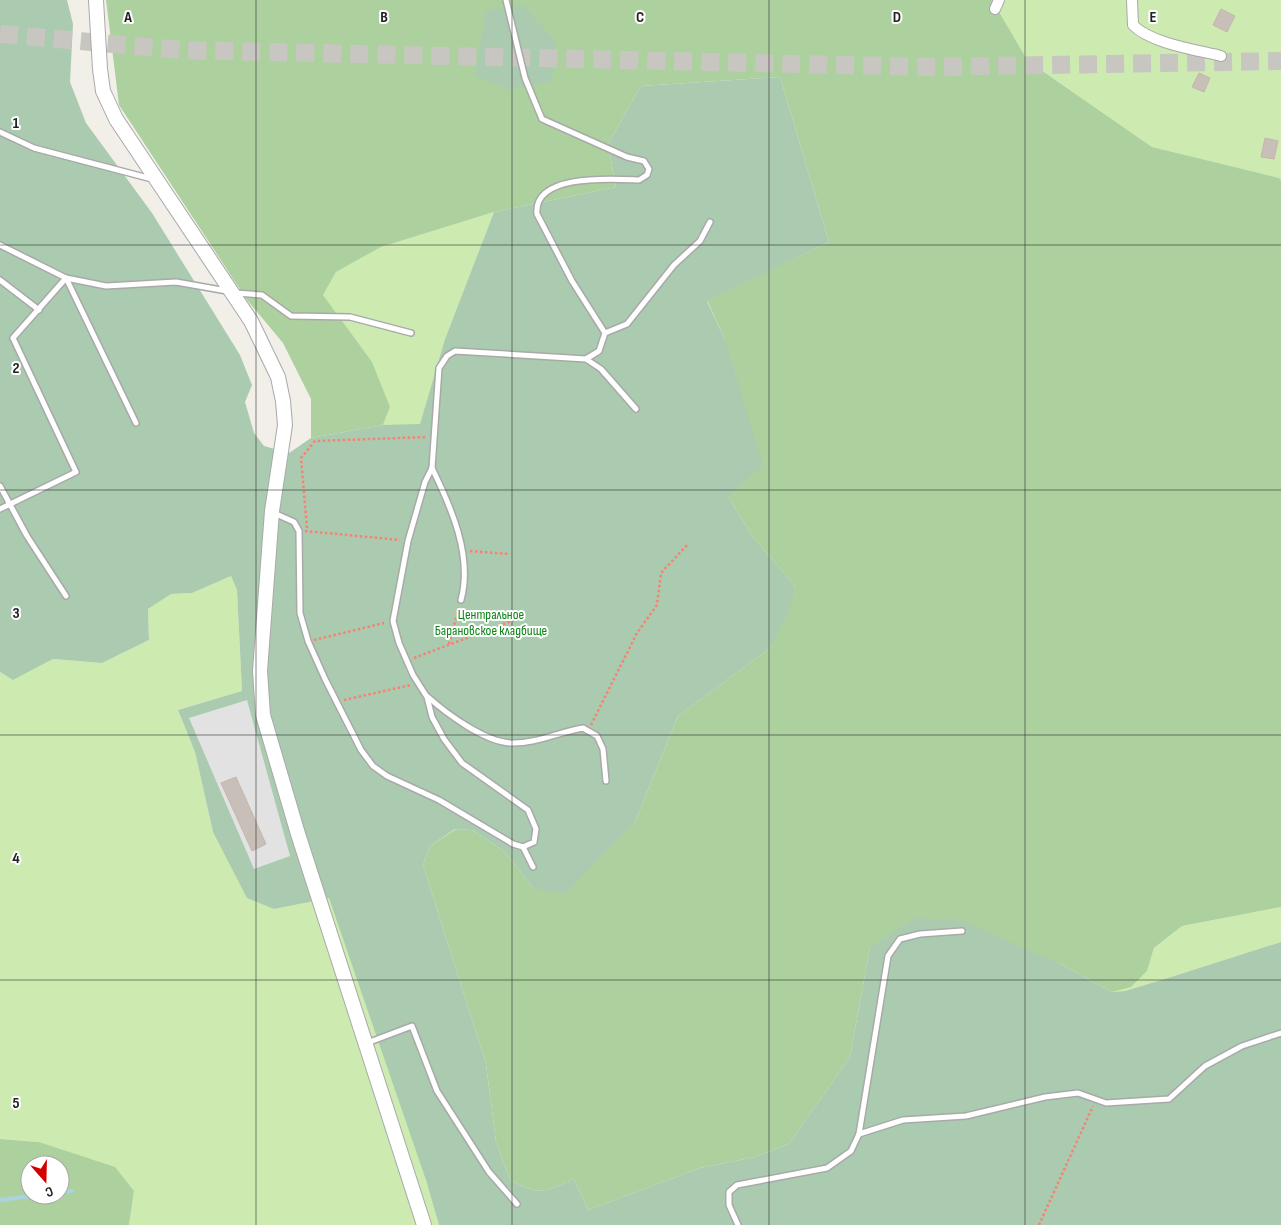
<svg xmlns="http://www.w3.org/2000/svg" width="1281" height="1225" font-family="'Sofia Sans Condensed',sans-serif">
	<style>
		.grass { fill: #cdebb0 }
		.forest { fill: #add19e; fill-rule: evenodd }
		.cemetery { fill: #aacbaf }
		.parking { fill: #e2e2e2 }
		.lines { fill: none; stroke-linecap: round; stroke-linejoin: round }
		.stream { stroke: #aad3df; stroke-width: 4 }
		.building { fill: #c7bfb8; stroke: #c4b6ab }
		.trunk-tunnel { stroke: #c8c6c1; stroke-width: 18; stroke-dasharray: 18 9; stroke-linecap: butt }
		.service-casing { stroke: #a9a9a9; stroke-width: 8 }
		.minor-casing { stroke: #a9a9a9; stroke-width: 12 }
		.tertiary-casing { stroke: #a9a9a9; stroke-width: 16 }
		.path { stroke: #fa8072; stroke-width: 2.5; stroke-dasharray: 2.5 2.5; stroke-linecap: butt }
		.service { stroke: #fff; stroke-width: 5 }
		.minor { stroke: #fff; stroke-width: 10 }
		.tertiary { stroke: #fff; stroke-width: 14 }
		.grid { fill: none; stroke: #222; stroke-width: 1; stroke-opacity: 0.55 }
		.labels { text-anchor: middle; stroke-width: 4; stroke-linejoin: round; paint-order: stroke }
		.park-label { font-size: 14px; fill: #0c8416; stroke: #fff }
		.grid-label { font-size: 16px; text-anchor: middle; font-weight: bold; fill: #222; stroke: #fff; stroke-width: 4; stroke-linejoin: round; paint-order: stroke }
	</style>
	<rect width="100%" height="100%" fill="#f2efe9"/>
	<g class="grass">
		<path d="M992 0H1281V180L1152 147 1028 61Z"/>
		<path d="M494 212 445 339 420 425H383L390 407 323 295 336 272 381 247Z"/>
		<path d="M231 576 237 590 242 691 178 710 195 752 213 832 274 909 346 894 439 1225H129L134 1191 39 1142 0 1139V672L13 680 53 659 102 663 149 640 148 609 171 594 192 593Z"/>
		<path d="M1281 907V942L1171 977 1125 991 1112 992 1131 986 1147 971 1154 948 1182 926Z"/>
	</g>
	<g class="forest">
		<path d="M106 0H992L1028 61 1152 147 1279 178 1281 180V907L1182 926 1154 948 1147 971 1131 987 1112 992 1060 964 870 947 850 1057 789 1144 755 1157 700 1168 588 1210 574 1179C543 1193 540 1196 510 1180L496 1142 486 1064 423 865 430 846 456 829 472 830 504 851 534 889 635 822 678 716 770 648 795 586 753 537 728 497 725 340 707 300 829 242 780 77 641 86 608 144 616 187 494 212 381 247 336 272 323 295 372 362 390 407 383 425 311 438V399L283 343 247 300 119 105Z"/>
		<path d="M0 1139 39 1142 115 1167 134 1191 129 1225H0ZM30 1165H60V1195H30Z"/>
	</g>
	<g class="cemetery">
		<path d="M0 0H67L73 24 70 82 86 123 152 213 240 355 252 385 245 402 254 433 264 446 289 453 311 438 383 425 420 424 445 339 494 212 616 187 608 144 641 86 780 77 829 242 707 301 725 340 763 465 728 497 753 537 795 586 790 610 770 648 678 716 635 822 565 894 534 889 504 851 472 830 455 829 430 846 423 865 486 1064 496 1142 510 1180C540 1196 543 1193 574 1179L588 1210 700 1168 755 1157 789 1144 850 1057 870 947 915 918 963 921 1060 964 1112 992 1125 991 1171 977 1281 942V1225H439L426 1180 329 898 274 909 247 898 213 832 195 752 178 710 242 691 237 590 231 576 192 593 171 594 148 609 149 640 102 663 53 659 13 680 0 672Z"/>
		<path d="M524 6 556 42 552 81 508 89 475 76 486 10Z"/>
	</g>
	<path class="parking" d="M247 700 290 856 254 869 189 718Z"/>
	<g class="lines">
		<g class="stream">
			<path d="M60 1192 72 1191"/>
			<path d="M0 1200 40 1195"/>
		</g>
	</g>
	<g class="building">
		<path d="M1221 9 1235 16 1227 32 1213 25Z"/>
		<path d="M1199 73 1210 78 1204 92 1192 87Z"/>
		<path d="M1265 138 1278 141 1274 159 1261 157Z"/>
		<path d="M236 777 266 844 252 851 221 783Z"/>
	</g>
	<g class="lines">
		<path class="trunk-tunnel" d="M0 34 181 50 931 67 1281 61"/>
		<defs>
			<g id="service">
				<path d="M0 132 34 148 152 179"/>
				<path d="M0 245 66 278 106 286 176 282 227 291"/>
				<path d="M0 280 39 310"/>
				<path d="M236 293 262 295 291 316 350 317 411 333"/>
				<path d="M605 333 627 324 674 265 700 241 710 222"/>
				<path d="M586 359 601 369 636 409"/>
				<path d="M432 468C451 507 473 556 461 600"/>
				<path d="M0 486 27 536 66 596"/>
				<path d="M0 509 76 472 13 338 66 278 136 423"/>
				<path d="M274 513 294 522 299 531 300 613 308 641 325 679 361 750 373 766 387 776 439 800 513 844 523 847 534 842 536 829 528 810 462 763 444 739 432 717 427 697 413 675 399 643 393 621 408 541 425 482 432 468 439 368 447 356 455 351 586 359 599 351 605 333 572 281 537 214C533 173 613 179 639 180L647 175 649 169 644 161 627 157 542 119 525 78 506 0"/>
				<path d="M428 697C447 714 485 742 511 743 535 744 559 732 583 728L597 736 603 749 606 781"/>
				<path d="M523 847 533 867"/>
				<path d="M367 1043 412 1026 437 1091 489 1172 517 1204"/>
				<path d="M859 1134 903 1120 966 1116 1045 1097 1078 1093 1106 1103 1169 1099 1205 1066 1242 1046 1281 1033"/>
				<path d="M738 1225 729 1205V1192L737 1185 827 1168 851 1151 859 1134 888 956 900 939 920 934 962 931"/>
			</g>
			<g id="minor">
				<path d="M1132 0 1133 25C1150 43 1197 50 1221 56"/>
				<path d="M995 9 999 0"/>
			</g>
			<path id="tertiary" d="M96 0 100 69 103 91 116 119 251 321 278 377 283 401 285 425 272 511 260 671 263 715 298 834 424 1225"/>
		</defs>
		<use href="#service" class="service-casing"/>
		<use href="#minor" class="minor-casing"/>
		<use href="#tertiary" class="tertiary-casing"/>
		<g class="path">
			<path d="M307 528 301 458 315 441 427 437"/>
			<path d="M305 531 400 540"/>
			<path d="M470 551 509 554"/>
			<path d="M314 640 384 623"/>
			<path d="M449 644 459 607"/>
			<path d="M414 658 522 617"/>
			<path d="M344 700 411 685"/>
			<path d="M591 725 637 633 657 605 661 573 688 544"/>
			<path d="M1039 1225 1093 1106"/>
		</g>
		<use href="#service" class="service"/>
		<use href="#minor" class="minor"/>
		<use href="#tertiary" class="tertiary"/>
	</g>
	<path class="grid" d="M256 0V1225M512 0V1225M769 0V1225M1025 0V1225M0 245H1281M0 490H1281M0 735H1281M0 980H1281"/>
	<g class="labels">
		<g class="park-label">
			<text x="491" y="619">Центральное<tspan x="491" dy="16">Барановское кладбище</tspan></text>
		</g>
	</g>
	<g class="grid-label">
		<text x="128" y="22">A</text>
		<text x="384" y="22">B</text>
		<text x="640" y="22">C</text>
		<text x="897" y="22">D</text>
		<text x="1153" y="22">E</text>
		<text x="16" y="128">1</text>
		<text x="16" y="373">2</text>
		<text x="16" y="618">3</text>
		<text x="16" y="863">4</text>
		<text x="16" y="1108">5</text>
	</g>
	<g transform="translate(45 1180) rotate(160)"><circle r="24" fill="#ffffff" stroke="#a7a7a7"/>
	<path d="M0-4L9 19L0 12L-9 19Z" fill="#d40000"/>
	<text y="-8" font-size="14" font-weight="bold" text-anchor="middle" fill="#222222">С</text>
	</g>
</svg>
